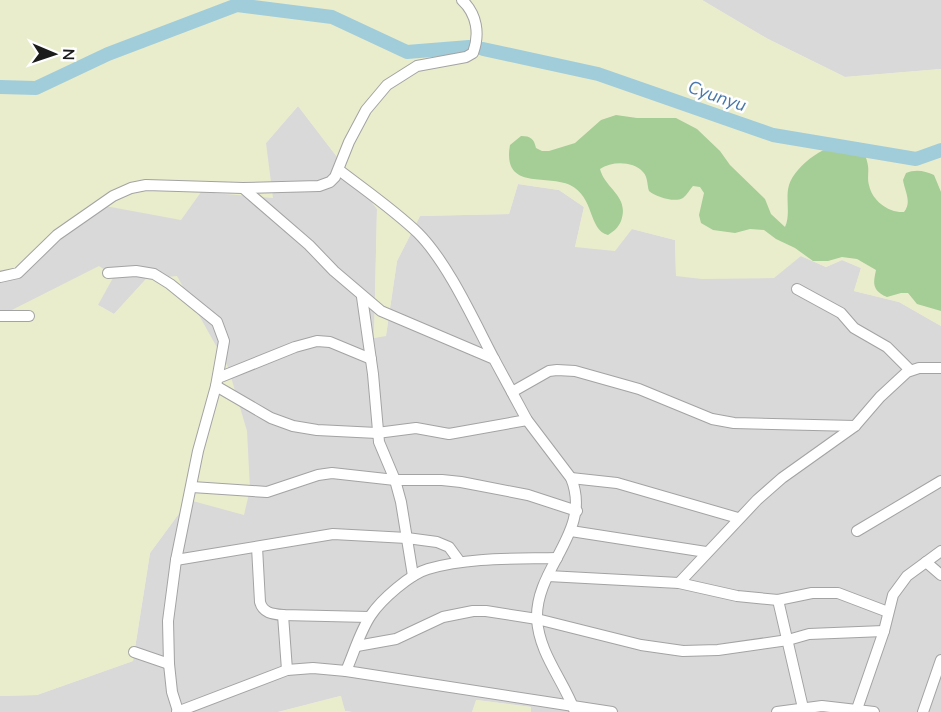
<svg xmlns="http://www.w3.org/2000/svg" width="941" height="712" font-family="'Nunito Sans',sans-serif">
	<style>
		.residential { fill: #dad9d9 }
		.farmland { fill: #eaedcc }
		.forest { fill: #a5cd96 }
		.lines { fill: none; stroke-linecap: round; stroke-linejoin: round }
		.river { stroke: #a1cddb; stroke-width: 14 }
		.minor-casing { stroke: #a3a3a3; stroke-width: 12 }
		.minor { stroke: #fff; stroke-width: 10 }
		.labels { text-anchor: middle; stroke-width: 5; stroke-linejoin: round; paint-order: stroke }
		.water-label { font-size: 18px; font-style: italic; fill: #4978aa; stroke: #fff }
	</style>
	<rect width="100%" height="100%" fill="#edeae1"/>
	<g class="residential">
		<path d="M702 0H941V69L845 77 768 39Z"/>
		<path d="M298 106 377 209 374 338 386 335 397 261 420 216 509 214 518 184 559 190 584 207 575 247 632 229 675 240 676 275 801 256 826 267 842 260 861 268 854 291 899 302 941 326V712H531V707L477 700 472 712H352L345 711 340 696 278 712H0V696L37 695 133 661 150 553 189 500 146 279 114 314 98 305 0 316V279L100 205 201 192 266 143Z"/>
	</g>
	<g class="farmland">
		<path d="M0 0H702L768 39 845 77 941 69V326L899 302 854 291 861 268 842 260 826 267 801 256 774 278 702 279 676 276 675 240 632 229 615 251 575 247 584 207 559 190 518 184 509 214 420 216 397 261 386 336 374 338 377 209 298 106 266 143 273 198 201 192 181 220 100 205 50 249 0 279Z"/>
		<path d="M99 266 114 276 98 305 114 314 146 279 177 276 228 367 247 431 250 489 244 515 189 500 150 553 133 661 37 695 0 696V316Z"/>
		<path d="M341 696 345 711 352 712H278Z"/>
		<path d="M476 700 531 707V712H472Z"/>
	</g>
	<path class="forest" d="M616 115 637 118H676L697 129 720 151 730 165 765 199 771 214 785 227C791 214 785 199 789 185 797 162 834 138 859 143 863 150 867 158 868 166 869 172 867 179 869 185 872 201 889 213 904 212 912 202 905 192 903 180L906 173C916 169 925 171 934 175L941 192V311L917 304 908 293H901L887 297C872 290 873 284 876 270L857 259 842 257 828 261H813L795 248 776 239 764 230 750 229 735 233 713 230 701 223 699 215 704 193 700 187 693 186C690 189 687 195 683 198 675 203 656 197 649 191 647 185 648 177 643 172 633 161 612 161 600 169 605 189 630 196 621 221 618 228 614 231 608 235 588 230 595 197 570 185 546 174 502 191 510 145L521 136C531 136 534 139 536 148L542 151H549L575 143 601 120Z"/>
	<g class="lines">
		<g class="river">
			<path d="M483 49 598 74 773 135 916 159 941 150"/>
			<path d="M0 87 36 88 108 54 237 5 332 17 407 52 469 47"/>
		</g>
		<defs>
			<g id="minor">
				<path d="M339 170C365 190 394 210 418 233 448 263 474 321 494 359"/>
				<path d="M243 188 309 245 334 271 381 311 494 359 527 420 571 478C593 532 535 567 537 619 539 654 564 681 575 712"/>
				<path d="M108 273 136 271 154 274 170 284 217 322 224 341 216 386 198 451 176 560 168 621 169 664 172 692 178 711"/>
				<path d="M0 277 18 273 57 235 113 196 131 188 146 185 243 188 319 186 330 182 335 177 349 142 366 110 387 85 417 66 466 57 473 53C480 34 477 14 462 0"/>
				<path d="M797 289 841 313 854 328 887 347 910 370"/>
				<path d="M362 297 373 374 379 442 395 480 401 502 413 576"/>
				<path d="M0 316H29"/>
				<path d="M218 378 295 347 317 341 330 342 371 359"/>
				<path d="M216 386 271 418 293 426 317 430 377 433 416 428 449 434 527 420"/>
				<path d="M512 392 549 371 557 370 575 371 639 389 712 419 734 423 855 426"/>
				<path d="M571 478 617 483 738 518"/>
				<path d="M192 487 267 492 318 475 332 473 395 480H442L461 482 528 495 577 511"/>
				<path d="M571 531 706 552"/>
				<path d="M857 531 941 481"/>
				<path d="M257 547 260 602C263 613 272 614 283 615L369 617"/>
				<path d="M176 560 333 534 407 538 437 542 449 547 460 562"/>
				<path d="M926 562 941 575"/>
				<path d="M548 576 679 583 737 596 778 600 812 593H838L888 612"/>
				<path d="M679 583 757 500 782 478 855 426 880 397 907 372 919 368H941"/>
				<path d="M778 600 803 708"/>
				<path d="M283 615 287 670"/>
				<path d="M357 646 396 639 443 617 473 611H486L537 619 641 645 683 651 718 650 788 640 809 634 884 631"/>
				<path d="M134 652 169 664"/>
				<path d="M346 671C354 653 360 631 371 615 381 600 410 574 428 569 469 557 515 559 557 558"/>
				<path d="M857 709 884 631 893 595 907 576 941 551"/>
				<path d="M177 712 287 670 313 668 346 671 612 712"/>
				<path d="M777 712 822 706 874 712"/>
				<path d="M923 712 941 660"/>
			</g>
		</defs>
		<use href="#minor" class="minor-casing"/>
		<use href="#minor" class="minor"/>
	</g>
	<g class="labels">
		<g class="water-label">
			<text transform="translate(717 96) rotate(19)" y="6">Cyunyu</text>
		</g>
	</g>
	<g transform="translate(54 54) rotate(92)" stroke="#ffffff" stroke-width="4.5" paint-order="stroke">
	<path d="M0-4.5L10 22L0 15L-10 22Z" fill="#1c1c1c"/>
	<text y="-9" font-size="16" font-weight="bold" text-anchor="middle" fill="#1c1c1c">N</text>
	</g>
</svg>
